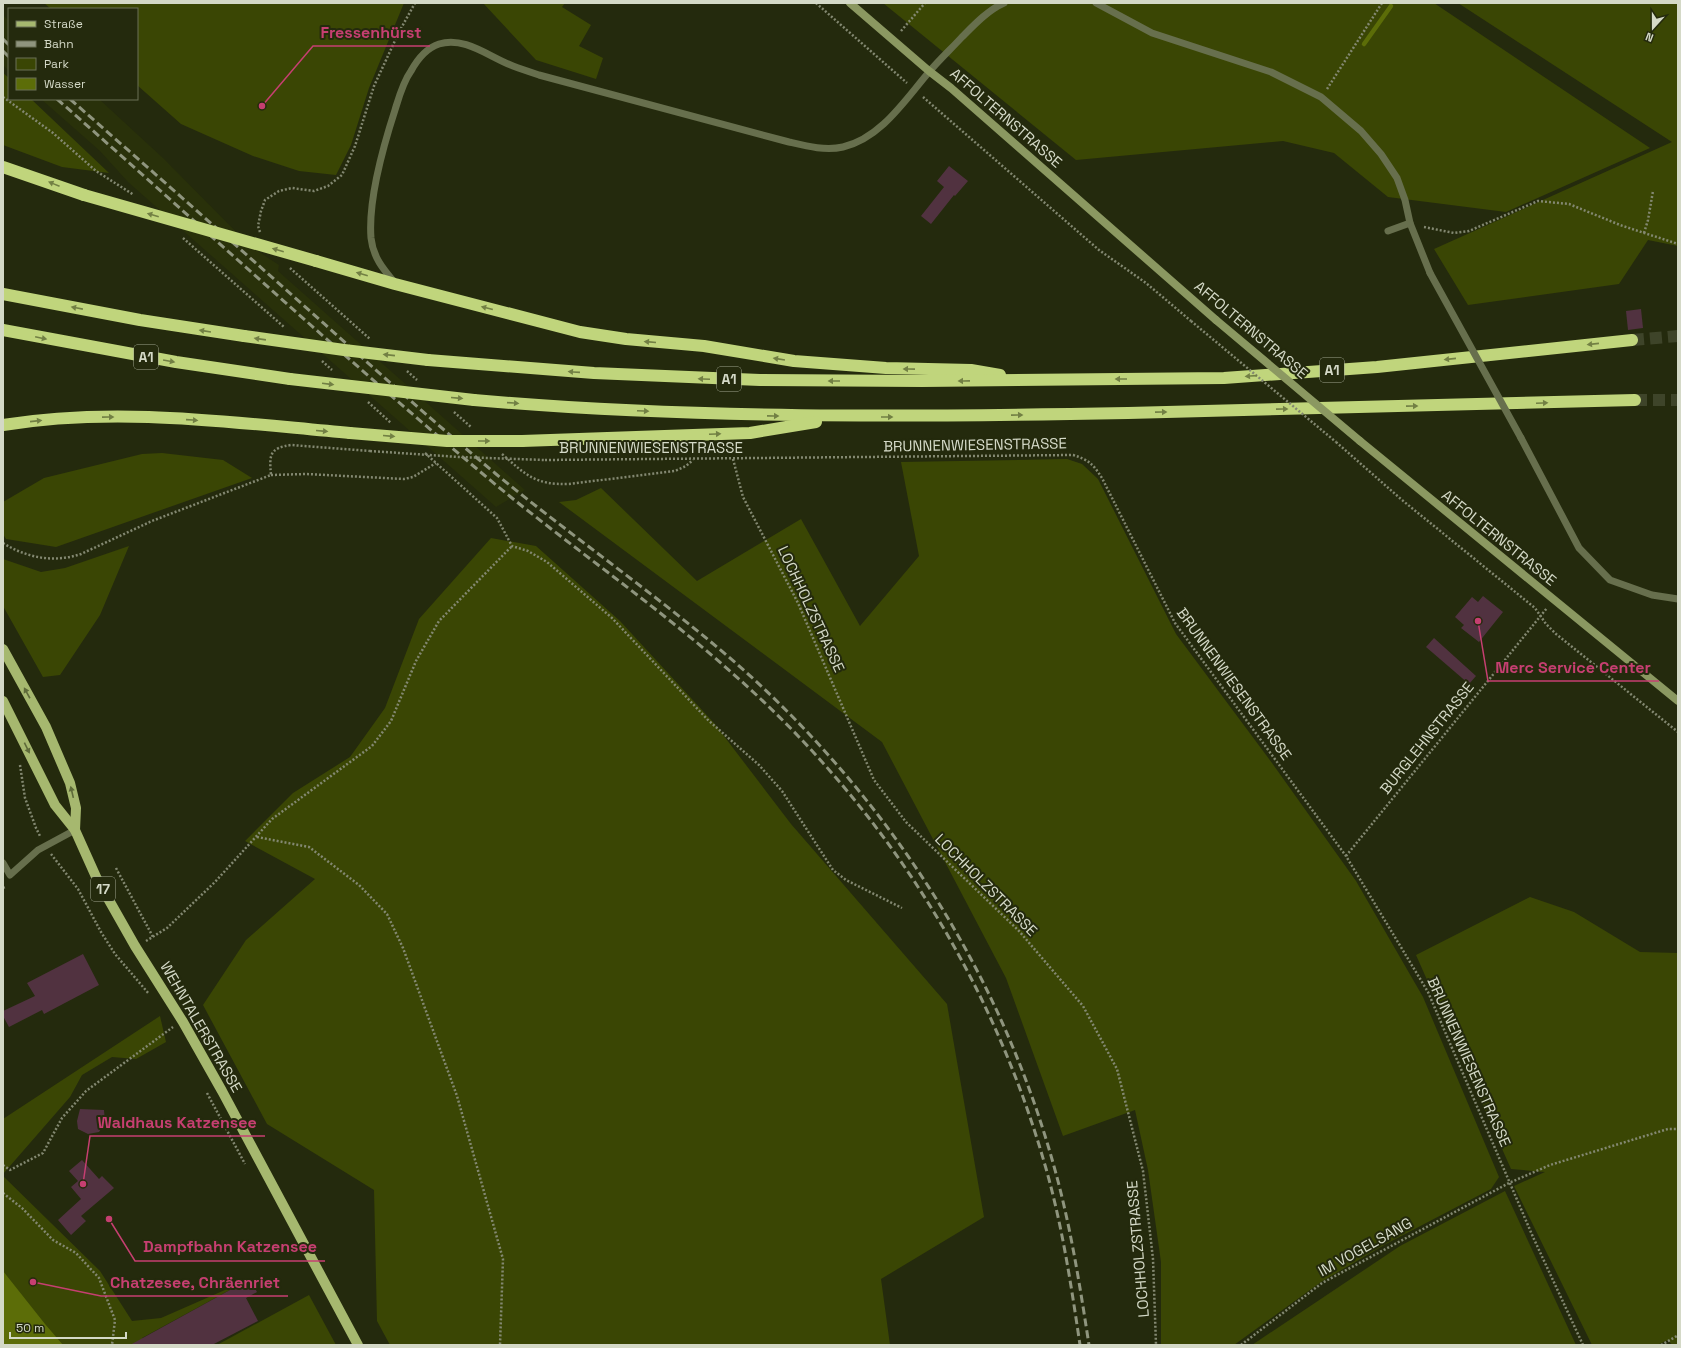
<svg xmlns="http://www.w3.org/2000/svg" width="1681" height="1348" font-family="'Space Grotesk',sans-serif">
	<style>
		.built { fill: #29310a }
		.green { fill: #3a4604 }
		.water { fill: #5c6d08 }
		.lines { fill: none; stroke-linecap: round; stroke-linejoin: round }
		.stream { stroke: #5c6d08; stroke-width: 4.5 }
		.building { fill: #513240 }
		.highway-tunnel { stroke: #3e4429; stroke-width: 12; stroke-dasharray: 12 6; stroke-linecap: butt }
		.path { stroke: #838871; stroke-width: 2.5; stroke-dasharray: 2 2; stroke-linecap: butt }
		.lane { stroke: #676f4d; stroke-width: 7 }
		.secondary { stroke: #8b9861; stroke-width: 8 }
		.primary { stroke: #a6b86f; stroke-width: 10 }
		.highway { stroke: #c0d57c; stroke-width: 12 }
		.rail { stroke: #8f957e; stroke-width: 3; stroke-dasharray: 8 4; stroke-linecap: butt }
		.path-bridge { stroke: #838871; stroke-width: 2.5; stroke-dasharray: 2 2; stroke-linecap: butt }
		.lane-bridge { stroke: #676f4d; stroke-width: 7 }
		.secondary-bridge { stroke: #8b9861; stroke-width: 8 }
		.highway-bridge { stroke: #c0d57c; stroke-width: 12 }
		.oneway { fill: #728044 }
		.oneway2 { fill: #5e6a39 }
		.labels { text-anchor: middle; stroke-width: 4; stroke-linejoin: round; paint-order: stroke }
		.shield { fill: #242a0d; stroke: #9fa48f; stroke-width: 1 }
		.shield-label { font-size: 14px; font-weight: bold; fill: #d4d9c7 }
		.street-label { font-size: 15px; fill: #d4d9c7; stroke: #242a0d }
		.leader { fill: none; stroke: #c63f71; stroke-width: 1.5 }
		.callout-dot { fill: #c63f71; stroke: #242a0d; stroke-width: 1.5 }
		.callout-label { font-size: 16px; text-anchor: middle; font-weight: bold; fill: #c63f71; stroke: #242a0d; stroke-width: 4; stroke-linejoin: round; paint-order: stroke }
	</style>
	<rect width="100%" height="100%" fill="#242a0d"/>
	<g class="built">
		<path d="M3 15 9 21V71L3 65Z"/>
		<path d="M41 99H99L163 158 250 246 279 265 278 271 525 490 496 507 128 182 100 151Z"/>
	</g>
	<g class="green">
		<path d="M44 3H404L369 88 351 145 336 175 299 171 253 156 181 124 137 85V9H51Z"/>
		<path d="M483 3H565L562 7 591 25 579 46 603 58 596 79 536 60Z"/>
		<path d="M883 3H1434L1650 148 1506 212 1388 197 1334 153 1283 141 1076 160Z"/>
		<path d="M1458 3H1678V246L1648 240 1619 284 1468 305 1434 249 1672 142Z"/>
		<path d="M3 73 9 78V99H31L109 173 62 167 3 145Z"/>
		<path d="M162 453 223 460 252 478 56 547 6 539 3 534V502L44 478 142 454Z"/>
		<path d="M1067 459 1082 464 1098 479 1176 634 1272 763 1356 881 1423 997 1499 1177 1491 1189 1386 1244 1321 1282 1234 1345H1161V1262L1148 1170 1135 1110 1063 1136 1006 978 882 742 559 502 576 500 601 488 697 581 801 519 860 626 919 556 901 462Z"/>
		<path d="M491 538 536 546 620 621 714 723 791 824 947 1004 984 1217 881 1279 890 1345H390L377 1321 374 1190 267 1124 203 1005 246 940 315 879 245 841 293 793 350 757 385 708 419 619Z"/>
		<path d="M129 546 100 615 60 675 43 677 3 606V559L41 572 65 568Z"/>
		<path d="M1530 897 1574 912 1640 952 1678 953V1345H1672L1668 1340 1657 1345H1592L1514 1186 1545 1172 1511 1169 1416 955Z"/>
		<path d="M160 1016 166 1042 136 1059 112 1057 82 1075 70 1097 3 1174V1119Z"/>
		<path d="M3 1176 100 1271 132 1321 161 1318 250 1279 142 1338 146 1345H3Z"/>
		<path d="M1505 1191 1576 1345H1252L1400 1246Z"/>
		<path d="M309 1295 336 1345H217Z"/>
	</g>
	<path class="water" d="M3 1271 45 1324 63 1345H3Z"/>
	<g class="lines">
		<path class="stream" d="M1364 44 1391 6"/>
	</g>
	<g class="building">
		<path d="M949 166 968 181 955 196 954 195 931 224 921 216 944 187 937 181Z"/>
		<path d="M1641 309 1643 328 1628 330 1626 311Z"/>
		<path d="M1483 596 1503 612 1479 642 1461 628 1464 625 1455 617 1472 597 1478 602Z"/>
		<path d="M1434 638 1476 676 1469 684 1426 647Z"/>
		<path d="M83 954 99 985 44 1014 42 1010 9 1027 3 1016V1011L35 996 27 983Z"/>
		<path d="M80 1109 104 1110 105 1123 99 1132 88 1134 78 1129 77 1121Z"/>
		<path d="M82 1160 99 1179 102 1176 114 1188 81 1216 86 1221 71 1235 58 1220 81 1199 71 1187 78 1181 69 1171Z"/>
		<path d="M250 1279 257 1292 246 1298 258 1321 212 1345H130Z"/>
	</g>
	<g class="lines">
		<g class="highway-tunnel">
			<path d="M1632 340 1678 336"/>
			<path d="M1635 400H1678"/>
		</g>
		<g class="path">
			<path d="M816 3 907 83"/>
			<path d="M901 31 925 3"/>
			<path d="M1327 89 1382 3"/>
			<path d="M3 97 53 133 96 171 134 195"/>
			<path d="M923 97 1099 250 1146 283 1191 321"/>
			<path d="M1424 227 1454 233 1469 231 1538 201 1569 204 1620 225 1678 244"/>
			<path d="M260 232 258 226 261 211 265 200 279 191 292 188 314 191 328 186 342 175 355 146 374 86 399 32 415 3"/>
			<path d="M1644 233 1648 220 1653 191"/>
			<path d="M183 238 284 327"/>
			<path d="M290 268 370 339"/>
			<path d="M322 361 332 370"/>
			<path d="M407 371 417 380"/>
			<path d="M368 402 391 423"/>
			<path d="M454 412 471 427"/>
			<path d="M1336 442 1402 500 1535 608 1546 624 1556 634 1678 732"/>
			<path d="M425 453 497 518 512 546 528 551 547 562 612 618 708 720 759 765 782 791 833 870 846 880 902 908"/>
			<path d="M502 454C526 475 535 485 569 484L675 471 686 466 693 460"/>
			<path d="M733 459 743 497 798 603 874 780 906 822 1019 931 1083 1006 1117 1069 1143 1171 1153 1259 1156 1345"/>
			<path d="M545 460 1073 455C1089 460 1093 464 1102 478L1175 623 1346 856 1428 992 1533 1237 1583 1345"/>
			<path d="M271 475 306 474 404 479 413 477 436 463"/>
			<path d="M3 543C27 558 54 563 81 554L152 521 271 475C269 454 270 448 291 445L370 451"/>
			<path d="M20 765 25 798 36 828 40 836"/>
			<path d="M257 837 309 847 359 885 387 914 403 948 457 1096 503 1259 500 1345"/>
			<path d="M51 854 78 889 101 932 115 954 149 994"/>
			<path d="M1346 856 1547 608"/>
			<path d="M116 868 153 937"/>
			<path d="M3 888 5 887"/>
			<path d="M146 941 167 928 215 882 272 819 372 746 391 721 416 661 439 621 512 546"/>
			<path d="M207 1093 245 1164"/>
			<path d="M3 1165 10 1170 43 1153 62 1118 86 1091 173 1027"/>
			<path d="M3 1193 22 1208 53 1240 76 1253 99 1278 115 1320 112 1345"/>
			<path d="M1241 1345 1322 1283 1509 1183 1550 1165 1668 1129H1678"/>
			<path d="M1661 1345 1677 1336"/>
		</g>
		<g class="lane">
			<path d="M1096 3 1152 33 1271 72 1321 97 1361 131 1381 154 1397 178 1405 200 1410 223 1430 273"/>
			<path d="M1388 231 1410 223"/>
			<path d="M395 283C383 269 373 257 371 238 368 200 383 147 395 110 399 97 403 82 411 71 417 60 427 48 439 44 465 36 489 57 513 66 521 69 530 72 539 75L789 142C806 146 825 151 843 147 881 138 905 100 929 72 939 60 951 49 962 37 974 25 988 10 1004 3"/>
			<path d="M1521 438 1579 548 1610 580 1652 595 1678 599"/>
			<path d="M3 863 10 875 38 850 75 830"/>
		</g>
		<g class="secondary">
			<path d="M850 3 929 71 951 88 1216 320"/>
			<path d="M1360 441 1678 701"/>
		</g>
		<g class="primary">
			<path d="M3 649 46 727 70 783 76 808 75 830"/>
			<path d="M3 701 55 805 75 830 97 879 135 946 183 1022 222 1091 358 1345"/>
		</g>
		<g class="highway">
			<path d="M3 167 84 195"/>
			<path d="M316 261 395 284 580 332 626 339 704 346 794 361 886 368 971 370 1000 375"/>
			<path d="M3 294 140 320 244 336"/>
			<path d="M3 330 176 362 290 379"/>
			<path d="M428 360 594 373 760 380 922 381 1224 378 1377 367 1632 340"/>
			<path d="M474 400C692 419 910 417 1128 413 1297 409 1466 405 1635 400"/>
			<path d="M3 425C118 406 235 423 350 433"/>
			<path d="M522 441 750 433 816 422"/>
		</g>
		<g class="rail">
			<path d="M3 39 9 45"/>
			<path d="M3 51 9 57"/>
			<path d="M57 99C197 222 334 349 477 469 559 539 650 600 731 672 881 803 990 973 1045 1165 1062 1224 1071 1284 1080 1345"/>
			<path d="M70 99C154 173 237 246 320 320 378 372 436 424 496 474 575 539 660 597 738 665 895 804 1009 986 1060 1189 1073 1241 1081 1293 1089 1345"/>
		</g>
		<g class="path-bridge">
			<path d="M1191 321 1336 442"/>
			<path d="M370 451 459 457 545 460"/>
		</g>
		<path class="lane-bridge" d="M1430 273 1521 438"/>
		<path class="secondary-bridge" d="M1216 320 1360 441"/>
		<g class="highway-bridge">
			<path d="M84 195 316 261"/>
			<path d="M244 336 344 350 428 360"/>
			<path d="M290 379 474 400"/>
			<path d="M350 433 447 441H522"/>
		</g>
	</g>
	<defs><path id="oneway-solid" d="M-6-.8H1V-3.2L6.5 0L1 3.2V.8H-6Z"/></defs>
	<g class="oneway">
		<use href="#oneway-solid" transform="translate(54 184) rotate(-158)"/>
		<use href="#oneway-solid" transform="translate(153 215) rotate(-164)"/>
		<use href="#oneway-solid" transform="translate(278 250) rotate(-164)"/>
		<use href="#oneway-solid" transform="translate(362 274) rotate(-164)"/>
		<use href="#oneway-solid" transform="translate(77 308) rotate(-169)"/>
		<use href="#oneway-solid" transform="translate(487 308) rotate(-166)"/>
		<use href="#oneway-solid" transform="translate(205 331) rotate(-171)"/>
		<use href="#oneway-solid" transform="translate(41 338) rotate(12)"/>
		<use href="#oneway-solid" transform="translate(260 339) rotate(-172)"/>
		<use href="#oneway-solid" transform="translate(650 342) rotate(-175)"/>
		<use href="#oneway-solid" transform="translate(1593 344) rotate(174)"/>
		<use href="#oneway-solid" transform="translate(389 355) rotate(-174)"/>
		<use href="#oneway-solid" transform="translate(779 359) rotate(-171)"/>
		<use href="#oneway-solid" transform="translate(1450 359) rotate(174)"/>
		<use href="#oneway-solid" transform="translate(169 361) rotate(10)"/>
		<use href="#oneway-solid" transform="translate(909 369) rotate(-179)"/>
		<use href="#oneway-solid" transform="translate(574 372) rotate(-176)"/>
		<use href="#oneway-solid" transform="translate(1251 376) rotate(176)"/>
		<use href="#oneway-solid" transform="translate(704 379) rotate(-178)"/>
		<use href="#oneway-solid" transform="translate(1121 379) rotate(180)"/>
		<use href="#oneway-solid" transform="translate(834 381) rotate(-180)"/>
		<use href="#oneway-solid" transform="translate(964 381) rotate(179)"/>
		<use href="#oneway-solid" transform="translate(328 384) rotate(7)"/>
		<use href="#oneway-solid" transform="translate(457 398) rotate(5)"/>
		<use href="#oneway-solid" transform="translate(513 403) rotate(4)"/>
		<use href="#oneway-solid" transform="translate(1542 403) rotate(-2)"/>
		<use href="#oneway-solid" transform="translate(1412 406) rotate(-1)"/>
		<use href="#oneway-solid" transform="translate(1282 409) rotate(-1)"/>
		<use href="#oneway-solid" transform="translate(643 411) rotate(3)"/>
		<use href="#oneway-solid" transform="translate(1161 412) rotate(-1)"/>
		<use href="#oneway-solid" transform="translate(1017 415) rotate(-1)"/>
		<use href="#oneway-solid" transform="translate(773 416) rotate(1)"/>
		<use href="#oneway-solid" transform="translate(108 417) rotate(-1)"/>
		<use href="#oneway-solid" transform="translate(887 417)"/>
		<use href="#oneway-solid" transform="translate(192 420) rotate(4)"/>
		<use href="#oneway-solid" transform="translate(36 421) rotate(-6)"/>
		<use href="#oneway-solid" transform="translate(322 431) rotate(5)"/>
		<use href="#oneway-solid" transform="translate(715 434) rotate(-2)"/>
		<use href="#oneway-solid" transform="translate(389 436) rotate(5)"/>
		<use href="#oneway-solid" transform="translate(484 441)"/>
	</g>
	<g class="oneway2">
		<use href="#oneway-solid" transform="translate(27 693) rotate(-119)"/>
		<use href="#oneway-solid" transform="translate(27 748) rotate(64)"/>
		<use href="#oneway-solid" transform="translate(72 792) rotate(-103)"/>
	</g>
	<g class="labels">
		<g class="shield">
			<rect x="134" y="345" width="24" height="24" rx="3"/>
			<rect x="1320" y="358" width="24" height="24" rx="3"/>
			<rect x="717" y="367" width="24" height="24" rx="3"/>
			<rect x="91" y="877" width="24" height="24" rx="3"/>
		</g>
		<g class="shield-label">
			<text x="146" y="362">A1</text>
			<text x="1332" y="375">A1</text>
			<text x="729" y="384">A1</text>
			<text x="103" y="894">17</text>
		</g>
		<g class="street-label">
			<text transform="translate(1006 118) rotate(41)" y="5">AFFOLTERNSTRASSE</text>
			<text transform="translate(1251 330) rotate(40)" y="5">AFFOLTERNSTRASSE</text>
			<text transform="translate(975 445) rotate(-1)" y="5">BRUNNENWIESENSTRASSE</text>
			<text x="651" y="453">BRUNNENWIESENSTRASSE</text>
			<text transform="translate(1499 538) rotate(39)" y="5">AFFOLTERNSTRASSE</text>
			<text transform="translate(811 609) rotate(65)" y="5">LOCHHOLZSTRASSE</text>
			<text transform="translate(1234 684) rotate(54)" y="5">BRUNNENWIESENSTRASSE</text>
			<text transform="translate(1427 738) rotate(-51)" y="5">BURGLEHNSTRASSE</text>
			<text transform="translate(986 885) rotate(45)" y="5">LOCHHOLZSTRASSE</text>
			<text transform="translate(201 1027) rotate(60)" y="5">WEHNTALERSTRASSE</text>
			<text transform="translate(1469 1062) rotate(66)" y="5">BRUNNENWIESENSTRASSE</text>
			<text transform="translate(1365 1247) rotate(-29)" y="5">IM VOGELSANG</text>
			<text transform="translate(1138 1249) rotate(-95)" y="5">LOCHHOLZSTRASSE</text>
		</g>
	</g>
	<path class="leader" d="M262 106L313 46H430M1478 621L1488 681H1659M83 1184L90 1136H265M109 1219L135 1261H325M33 1282L101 1296H288"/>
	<g class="callout-dot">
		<circle cx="262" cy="106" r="4"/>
		<circle cx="1478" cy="621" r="4"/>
		<circle cx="83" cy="1184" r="4"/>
		<circle cx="109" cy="1219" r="4"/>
		<circle cx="33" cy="1282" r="4"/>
	</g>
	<g class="callout-label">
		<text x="371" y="38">Fressenhürst</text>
		<text x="1573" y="673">Merc Service Center</text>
		<text x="177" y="1128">Waldhaus Katzensee</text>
		<text x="230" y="1252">Dampfbahn Katzensee</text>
		<text x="195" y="1288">Chatzesee, Chräenriet</text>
	</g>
	<rect width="1681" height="1348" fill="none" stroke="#d4d9c7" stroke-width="8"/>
	<rect x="8" y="8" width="130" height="92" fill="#242a0d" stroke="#6a7057"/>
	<rect x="16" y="21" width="20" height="6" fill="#a6b86f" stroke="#6a7057"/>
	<text x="44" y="28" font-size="12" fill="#d4d9c7">Straße</text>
	<rect x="16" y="41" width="20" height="6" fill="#8f957e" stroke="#6a7057"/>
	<text x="44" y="48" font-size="12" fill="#d4d9c7">Bahn</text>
	<rect x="16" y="58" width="20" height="12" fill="#3a4604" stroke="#6a7057"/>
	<text x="44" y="68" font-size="12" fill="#d4d9c7">Park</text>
	<rect x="16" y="78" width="20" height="12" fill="#5c6d08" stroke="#6a7057"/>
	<text x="44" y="88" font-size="12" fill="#d4d9c7">Wasser</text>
	<g transform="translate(1653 28) rotate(201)" stroke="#242a0d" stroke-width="3" paint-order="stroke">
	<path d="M0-3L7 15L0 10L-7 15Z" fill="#d4d9c7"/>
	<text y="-6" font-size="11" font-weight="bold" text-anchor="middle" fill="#d4d9c7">N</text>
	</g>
	<path d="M10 1332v6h116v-6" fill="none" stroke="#d4d9c7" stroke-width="2"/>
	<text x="16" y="1332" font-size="12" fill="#d4d9c7" stroke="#242a0d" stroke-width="3" paint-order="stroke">50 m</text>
</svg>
